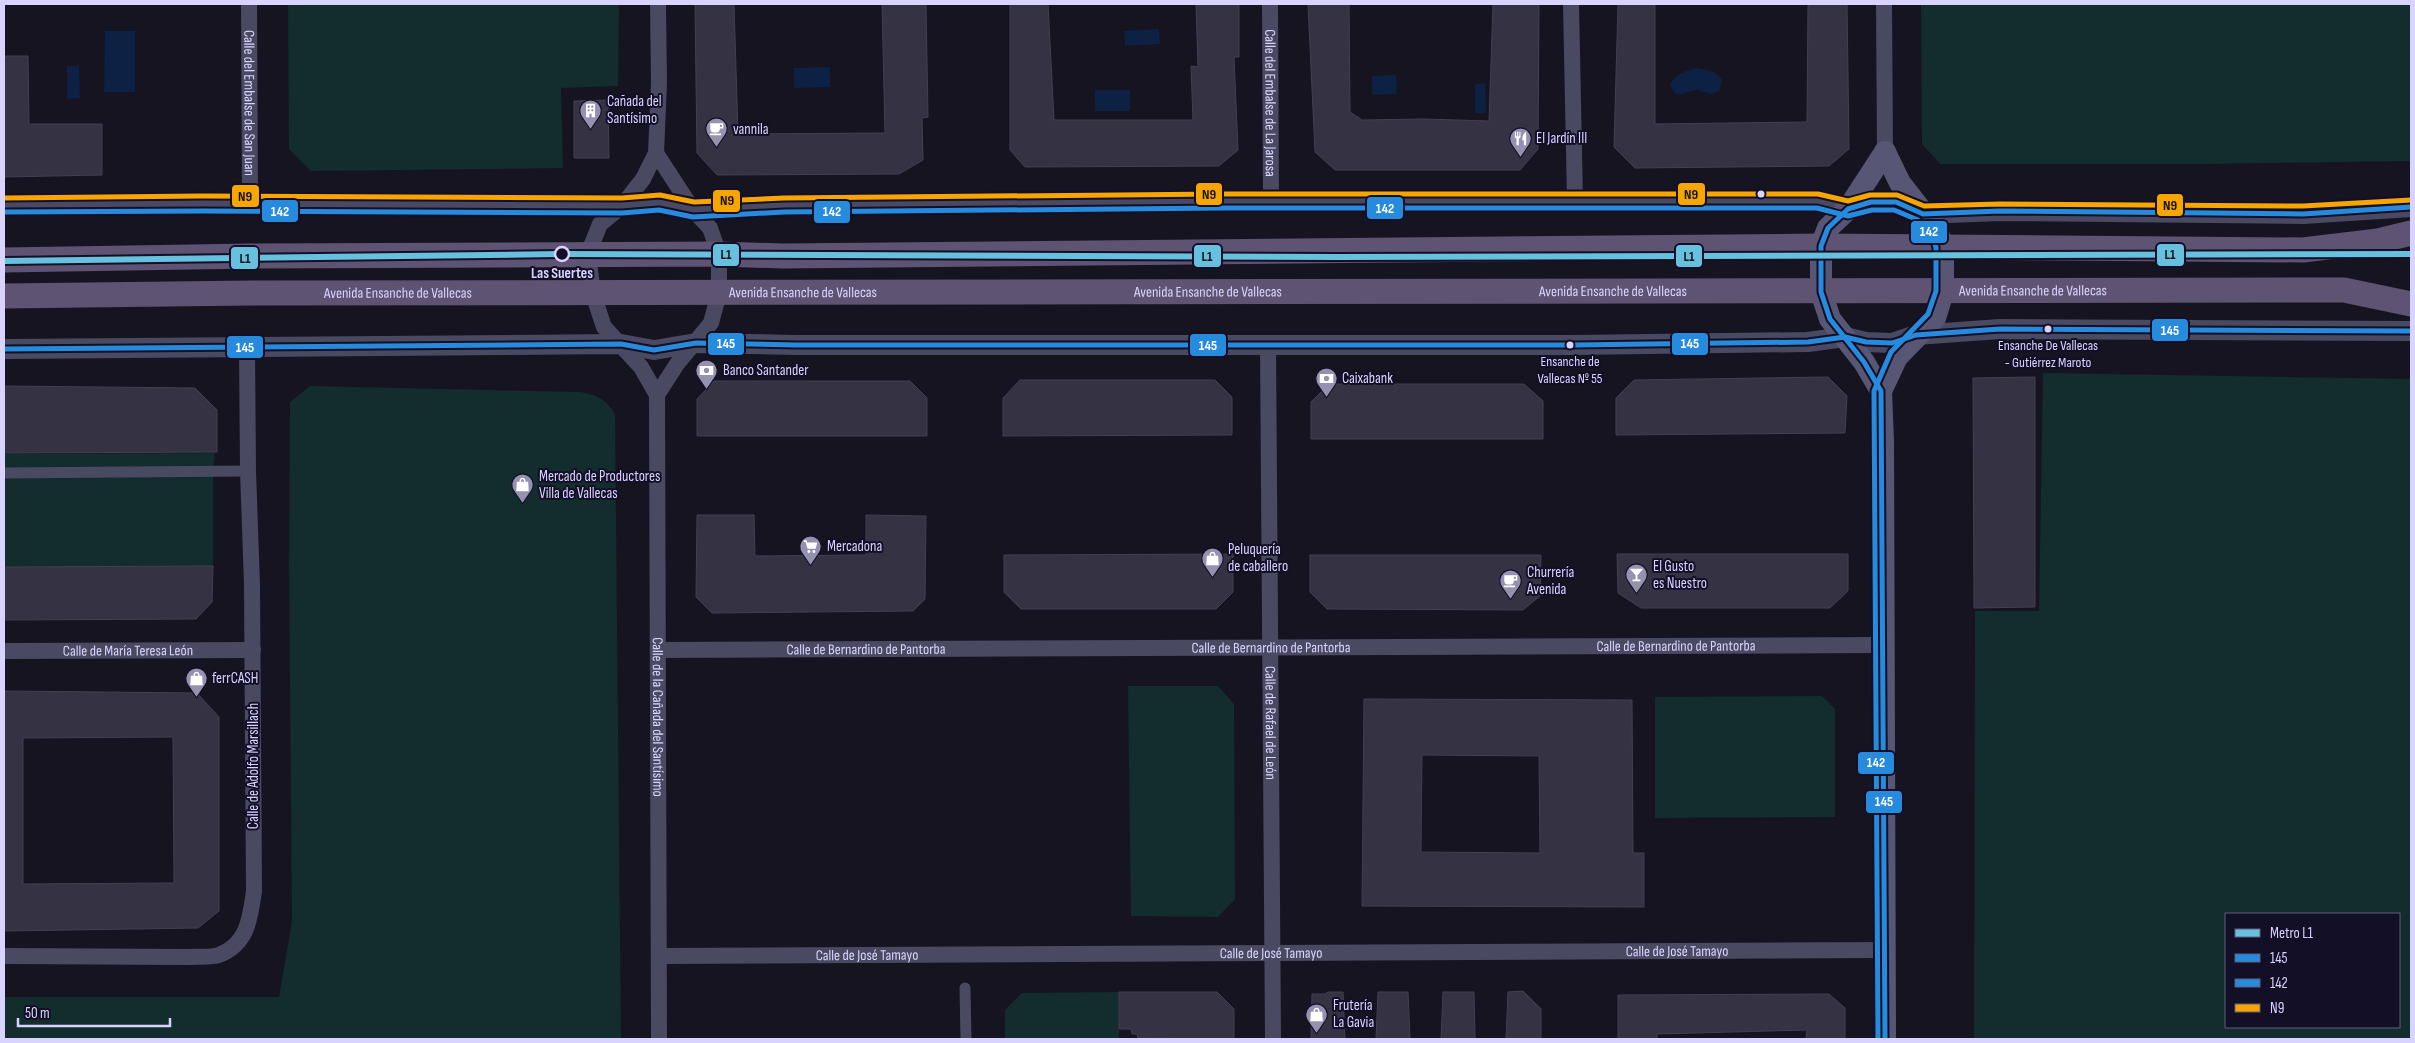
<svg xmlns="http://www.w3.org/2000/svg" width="2415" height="1043" font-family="'Sofia Sans Condensed',sans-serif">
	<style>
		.green { fill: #132c2d; fill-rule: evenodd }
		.water { fill: #0d2144 }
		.building { fill: #343243; stroke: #433f54; fill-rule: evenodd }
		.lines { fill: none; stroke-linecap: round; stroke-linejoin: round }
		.pedestrian { stroke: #4a4962; stroke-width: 11 }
		.minor { stroke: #4a4962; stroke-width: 16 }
		.tertiary { stroke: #4a4962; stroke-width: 20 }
		.secondary { stroke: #575674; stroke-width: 22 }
		.primary { stroke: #5e5373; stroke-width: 25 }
		.bus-1-casing { stroke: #130f26; stroke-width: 9 }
		.bus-2-casing { stroke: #130f26; stroke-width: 9 }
		.bus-3-casing { stroke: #130f26; stroke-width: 9 }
		.bus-1 { stroke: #268bdd; stroke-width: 5 }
		.bus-2 { stroke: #268bdd; stroke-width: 5 }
		.bus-3 { stroke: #f7a600; stroke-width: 5 }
		.metro-1-casing { stroke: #130f26; stroke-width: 10 }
		.metro-1 { stroke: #67c0dd; stroke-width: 6 }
		.bus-dot { fill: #d9d4ff; stroke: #130f26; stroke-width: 2 }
		.stop-dot { fill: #130f26; stroke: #d9d4ff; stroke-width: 2.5 }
		.labels { text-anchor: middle; stroke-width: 4; stroke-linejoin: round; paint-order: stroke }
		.bus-label { font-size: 14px; fill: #d9d4ff; stroke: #130f26 }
		.poi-label { font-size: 15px; fill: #d9d4ff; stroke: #130f26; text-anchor: start }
		.street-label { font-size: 15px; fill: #d9d4ff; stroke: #130f26 }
		.stop-label { font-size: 15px; font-weight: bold; fill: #d9d4ff; stroke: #130f26 }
		.line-badge { stroke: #130f26; stroke-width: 2 }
		.badge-label { font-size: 14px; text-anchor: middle; font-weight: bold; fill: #fff }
		.pale-badge-label { font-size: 14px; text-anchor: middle; font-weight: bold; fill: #111 }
	</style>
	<rect width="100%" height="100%" fill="#161421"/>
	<g class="green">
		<path d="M288 4H619L618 86 561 88 563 168 311 171 289 149Z"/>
		<path d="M1921 4H2411V161L2206 164H1940L1922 144Z"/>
		<path d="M2043 373 2411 379V1039H1974L1975 611H2039ZM2226 914H2399V1027H2226Z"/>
		<path d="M310 386 580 392C597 395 606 399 615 414L621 1039H4V997H279L292 921 289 564 290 402Z"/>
		<path d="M215 453 213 471V566L4 567V454Z"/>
		<path d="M1128 686H1218L1234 704 1235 899 1218 917 1131 916Z"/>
		<path d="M1822 696 1835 709V817L1655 818V697Z"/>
		<path d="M1119 992V1039H1005V1010L1022 993Z"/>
	</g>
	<g class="water">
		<path d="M1159 29 1160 44 1125 46 1124 31Z"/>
		<path d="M105 31H135V92H104Z"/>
		<path d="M67 66H79L80 98 67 99Z"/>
		<path d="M830 67V87L794 88V68Z"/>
		<path d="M1697 68C1707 70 1716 70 1722 80L1719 91 1711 94C1707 93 1703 91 1698 90 1686 89 1677 103 1670 85 1674 74 1686 71 1697 68Z"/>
		<path d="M1396 75 1397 94 1372 95V76Z"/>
		<path d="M1485 83 1486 113H1475V84Z"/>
		<rect x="1095" y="90" width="35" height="21"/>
	</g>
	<g class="building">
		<path d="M695 4H734L738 134 885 133 882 4H926L928 117 922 118 923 160 899 174 717 175 697 153Z"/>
		<path d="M1010 4H1048L1054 120H1193L1191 66 1198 67 1196 4H1239V57H1234L1238 150 1219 166 1025 167 1010 150Z"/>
		<path d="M1308 4H1349L1350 112 1362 120 1424 119 1489 121 1493 4H1539L1538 149 1520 170H1335L1315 152Z"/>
		<path d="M1618 4H1655V124L1807 122 1808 4H1847L1849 149 1829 166 1635 168 1614 147Z"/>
		<path d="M4 56H28L29 124H102V175L4 177Z"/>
		<path d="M608 100 609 158H574V101Z"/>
		<path d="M1828 377 1847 396 1845 433 1616 435V398L1634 380Z"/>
		<path d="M2035 377V607L1974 608 1973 378Z"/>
		<path d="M1020 380H1215L1232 397V435L1003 436V398Z"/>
		<path d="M714 381H910L927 398V436H697V399Z"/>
		<path d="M1329 384H1524L1543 401V439H1311V402Z"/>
		<path d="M4 386 195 388 217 410V452L4 453Z"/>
		<path d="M697 515H754L755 556 866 555V515L926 516 925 599 913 611 712 613 696 597Z"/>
		<path d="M1233 554V592L1216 609H1021L1004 592V555Z"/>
		<path d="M1617 554H1848V591L1830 608H1641L1618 593Z"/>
		<path d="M1310 555H1541L1540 596 1523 610 1327 609 1310 592Z"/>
		<path d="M213 566 212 602 196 619 4 620V567Z"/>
		<path d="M4 691 197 693 219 717V911L198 928 4 931ZM173 737 174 883 23 884V738Z"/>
		<path d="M1364 699 1632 700 1633 853H1644V907L1362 906ZM1422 755 1539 756 1540 853 1421 852Z"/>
		<path d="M1523 991 1541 1009V1039H1506L1508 992Z"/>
		<path d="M1119 992H1217L1234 1009V1039L1138 1038 1137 1034H1132L1131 1029H1119Z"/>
		<path d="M1328 992H1343L1345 1039H1311L1312 994H1325Z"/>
		<path d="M1378 992H1408L1410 1039H1376Z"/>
		<path d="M1443 992H1474L1475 1039H1441Z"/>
		<path d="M1829 994 1845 1008V1039H1806L1807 1030 1657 1034V1039H1618V995Z"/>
	</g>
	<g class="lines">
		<g class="pedestrian">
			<path d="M4 473 248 471"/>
			<path d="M965 988 966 1039"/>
		</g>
		<g class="minor">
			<path id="s1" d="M249 4 250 203"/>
			<path id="s2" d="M1270 4 1271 201"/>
			<path d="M1571 4 1575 200"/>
			<path d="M1884 4 1885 152"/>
			<path d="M656 153 693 210 710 228 719 254V293L711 323 677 364 657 395 641 367 604 327 593 294 588 254 600 224 622 206 643 179 656 153 659 83 658 4"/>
			<path id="s3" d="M1268 345 1273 1039"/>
			<path id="s4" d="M657 395 659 1039"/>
			<path id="s5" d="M660 650 1884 645"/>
			<path id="s6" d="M4 651 253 650"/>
			<path d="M4 956 188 957C197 956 210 958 219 955 248 944 250 918 254 891L252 585 248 471 247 349"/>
			<path id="s7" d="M659 956 1884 950"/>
		</g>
		<g class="tertiary">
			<path d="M4 205 202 203 622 206 660 202 693 210 784 205 1221 201H1818L1848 209 1871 202H1896L1923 214 2000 211 2303 214 2411 207"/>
			<path d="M4 349 621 344 654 350 696 343 796 345H1573L1808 342 1845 337 1866 342 1892 343 1916 335 2000 329 2411 331"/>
		</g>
		<g class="secondary">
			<path d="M1885 152 1848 209 1828 228 1821 246V292L1830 319 1864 362 1881 391 1883 441 1885 1039"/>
			<path d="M1881 391 1897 357 1935 318 1943 292V246L1936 229 1900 183 1885 152"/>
		</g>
		<g class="primary">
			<path d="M4 260 252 256 719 254 783 256 1821 246 2303 250 2378 241 2411 233"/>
			<path id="s8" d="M4 296 252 293 2344 290 2411 304"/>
		</g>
		<defs>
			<g id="bus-1">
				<path d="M4 349 621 344 654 350 696 343 796 345H1573L1808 342 1845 337 1866 342 1892 343 1916 335 2000 329 2411 331"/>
				<path d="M1885 1039 1881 391 1864 362 1830 319 1821 292V246L1828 228 1848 209 1871 202H1896L1923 214 2000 211 2303 214 2411 207"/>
			</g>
			<path id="bus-2" d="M4 212 202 211 622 213 659 210 693 217 784 212 1221 208H1817L1848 216 1872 210H1894L1918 220 1930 233 1936 247V291L1928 314 1891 352 1874 391 1878 1039"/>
			<path id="bus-3" d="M4 198 202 196 622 198 660 195 694 202 784 198 1221 194H1818L1848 201 1870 195H1897L1924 206 2000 204 2303 206 2411 200"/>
		</defs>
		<use href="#bus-1" class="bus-1-casing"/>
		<use href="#bus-2" class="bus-2-casing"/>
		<use href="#bus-3" class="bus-3-casing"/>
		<use href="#bus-1" class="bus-1"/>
		<use href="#bus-2" class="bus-2"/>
		<use href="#bus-3" class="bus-3"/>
		<defs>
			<path id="metro-1" d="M4 261 561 254 1337 257 2411 254"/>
		</defs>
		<use href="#metro-1" class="metro-1-casing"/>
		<use href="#metro-1" class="metro-1"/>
	</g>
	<defs>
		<symbol id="building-pin" viewBox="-11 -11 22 30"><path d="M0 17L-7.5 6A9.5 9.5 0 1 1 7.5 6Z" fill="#9591b1" stroke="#130f26"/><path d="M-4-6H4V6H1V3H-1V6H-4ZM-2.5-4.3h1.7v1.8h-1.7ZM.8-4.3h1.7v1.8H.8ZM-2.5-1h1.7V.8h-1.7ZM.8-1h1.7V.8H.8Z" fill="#fff"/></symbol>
		<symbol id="cafe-pin" viewBox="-11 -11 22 30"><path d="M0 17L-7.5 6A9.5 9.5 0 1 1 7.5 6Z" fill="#9591b1" stroke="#130f26"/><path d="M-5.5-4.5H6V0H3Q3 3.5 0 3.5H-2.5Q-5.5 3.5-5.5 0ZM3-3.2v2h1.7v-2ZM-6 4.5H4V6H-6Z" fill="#fff"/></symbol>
		<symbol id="restaurant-pin" viewBox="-11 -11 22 30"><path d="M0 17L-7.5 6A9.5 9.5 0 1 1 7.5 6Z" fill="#9591b1" stroke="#130f26"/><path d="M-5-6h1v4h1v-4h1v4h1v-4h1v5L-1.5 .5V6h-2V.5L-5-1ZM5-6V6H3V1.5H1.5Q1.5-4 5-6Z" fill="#fff"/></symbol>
		<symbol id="bank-pin" viewBox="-11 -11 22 30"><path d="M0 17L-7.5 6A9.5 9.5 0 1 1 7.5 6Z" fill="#9591b1" stroke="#130f26"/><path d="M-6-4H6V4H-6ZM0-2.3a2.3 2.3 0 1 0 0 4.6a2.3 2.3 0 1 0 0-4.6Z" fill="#fff"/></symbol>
		<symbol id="shop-pin" viewBox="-11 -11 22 30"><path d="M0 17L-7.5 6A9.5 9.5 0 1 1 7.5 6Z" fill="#9591b1" stroke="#130f26"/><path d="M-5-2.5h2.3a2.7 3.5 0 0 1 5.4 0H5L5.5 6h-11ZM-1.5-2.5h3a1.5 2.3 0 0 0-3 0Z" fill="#fff"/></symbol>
		<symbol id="supermarket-pin" viewBox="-11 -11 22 30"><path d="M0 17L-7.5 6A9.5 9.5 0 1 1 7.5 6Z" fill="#9591b1" stroke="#130f26"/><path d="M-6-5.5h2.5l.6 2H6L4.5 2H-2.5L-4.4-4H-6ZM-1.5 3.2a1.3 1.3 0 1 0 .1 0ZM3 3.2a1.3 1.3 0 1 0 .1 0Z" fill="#fff"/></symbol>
		<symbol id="bar-pin" viewBox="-11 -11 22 30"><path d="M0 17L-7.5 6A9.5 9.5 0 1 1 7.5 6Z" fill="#9591b1" stroke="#130f26"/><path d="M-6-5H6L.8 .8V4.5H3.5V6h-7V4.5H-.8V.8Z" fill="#fff"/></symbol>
	</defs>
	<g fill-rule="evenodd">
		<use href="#building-pin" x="578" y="98" width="25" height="34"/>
		<use href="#cafe-pin" x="704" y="116" width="25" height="34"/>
		<use href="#restaurant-pin" x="1508" y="126" width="25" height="34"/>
		<use href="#bank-pin" x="694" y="358" width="25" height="34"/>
		<use href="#bank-pin" x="1314" y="366" width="25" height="34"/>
		<use href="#shop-pin" x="510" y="472" width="25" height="34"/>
		<use href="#supermarket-pin" x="798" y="534" width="25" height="34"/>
		<use href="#shop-pin" x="1200" y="546" width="25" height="34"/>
		<use href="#bar-pin" x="1624" y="562" width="25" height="34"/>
		<use href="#cafe-pin" x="1498" y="568" width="25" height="34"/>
		<use href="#shop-pin" x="184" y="666" width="25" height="34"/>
		<use href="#shop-pin" x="1304" y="1002" width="25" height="34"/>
	</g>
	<g class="bus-dot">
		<circle cx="1761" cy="194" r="4.5"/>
		<circle cx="2048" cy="329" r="4.5"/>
		<circle cx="1570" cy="345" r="4.5"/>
	</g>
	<circle class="stop-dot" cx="562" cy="254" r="7"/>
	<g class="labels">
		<g class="bus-label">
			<text x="2048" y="350">Ensanche De Vallecas<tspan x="2048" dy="17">- Gutiérrez Maroto</tspan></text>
			<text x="1570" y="366">Ensanche de<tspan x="1570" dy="17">Vallecas Nº 55</tspan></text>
		</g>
		<g class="poi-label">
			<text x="607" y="106">Cañada del<tspan x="607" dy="17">Santísimo</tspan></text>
			<text x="733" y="134">vannila</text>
			<text x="1536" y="143">El Jardín III</text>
			<text x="723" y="375">Banco Santander</text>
			<text x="1342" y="383">Caixabank</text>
			<text x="539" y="481">Mercado de Productores<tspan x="539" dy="17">Villa de Vallecas</tspan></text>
			<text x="827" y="551">Mercadona</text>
			<text x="1228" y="554">Peluquería<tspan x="1228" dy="17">de caballero</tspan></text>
			<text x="1653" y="571">El Gusto<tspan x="1653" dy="17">es Nuestro</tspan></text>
			<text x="1527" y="577">Churrería<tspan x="1527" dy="17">Avenida</tspan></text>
			<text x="212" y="683">ferrCASH</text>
			<text x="1333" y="1010">Frutería<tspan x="1333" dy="17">La Gavia</tspan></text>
		</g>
		<g class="street-label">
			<text dy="5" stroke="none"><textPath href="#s2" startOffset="99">Calle del Embalse de La Jarosa</textPath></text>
			<text dy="5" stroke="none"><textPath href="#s1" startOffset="99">Calle del Embalse de San Juan</textPath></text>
			<text dy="5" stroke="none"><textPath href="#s8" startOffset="2029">Avenida Ensanche de Vallecas</textPath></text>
			<text dy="5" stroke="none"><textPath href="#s8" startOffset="1204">Avenida Ensanche de Vallecas</textPath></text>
			<text dy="5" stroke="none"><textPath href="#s8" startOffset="1609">Avenida Ensanche de Vallecas</textPath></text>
			<text dy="5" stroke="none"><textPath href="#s8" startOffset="799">Avenida Ensanche de Vallecas</textPath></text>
			<text dy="5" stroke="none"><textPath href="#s8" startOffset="394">Avenida Ensanche de Vallecas</textPath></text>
			<text dy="5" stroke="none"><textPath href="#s5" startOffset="1016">Calle de Bernardino de Pantorba</textPath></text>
			<text dy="5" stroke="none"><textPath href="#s5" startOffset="611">Calle de Bernardino de Pantorba</textPath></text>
			<text dy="5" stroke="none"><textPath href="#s5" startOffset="206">Calle de Bernardino de Pantorba</textPath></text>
			<text dy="5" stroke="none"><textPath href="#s6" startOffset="124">Calle de María Teresa León</textPath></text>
			<text dy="5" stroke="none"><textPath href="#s4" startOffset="322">Calle de la Cañada del Santísimo</textPath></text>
			<text dy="5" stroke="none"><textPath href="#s3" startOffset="378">Calle de Rafael de León</textPath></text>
			<text transform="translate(253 766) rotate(-90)" y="5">Calle de Adolfo Marsillach</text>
			<text dy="5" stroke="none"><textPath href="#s7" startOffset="1018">Calle de José Tamayo</textPath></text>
			<text dy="5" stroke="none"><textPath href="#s7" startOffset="612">Calle de José Tamayo</textPath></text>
			<text dy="5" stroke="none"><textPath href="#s7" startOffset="208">Calle de José Tamayo</textPath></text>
		</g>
		<g class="stop-label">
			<text x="562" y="278">Las Suertes</text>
		</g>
	</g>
	<g class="line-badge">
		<rect x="1677" y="182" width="29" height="24" rx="5" fill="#f7a600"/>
		<rect x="1195" y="182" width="28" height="24" rx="5" fill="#f7a600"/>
		<rect x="231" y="184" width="29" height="24" rx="5" fill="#f7a600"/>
		<rect x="712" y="189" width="29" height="24" rx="5" fill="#f7a600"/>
		<rect x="2156" y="193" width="28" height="24" rx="5" fill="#f7a600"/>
		<rect x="1366" y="196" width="38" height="24" rx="5" fill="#268bdd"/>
		<rect x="261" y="199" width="38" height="24" rx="5" fill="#268bdd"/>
		<rect x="813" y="200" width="38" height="24" rx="5" fill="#268bdd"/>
		<rect x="1910" y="220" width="38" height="24" rx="5" fill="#268bdd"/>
		<rect x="712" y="243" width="28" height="24" rx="5" fill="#67c0dd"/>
		<rect x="2156" y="243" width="29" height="24" rx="5" fill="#67c0dd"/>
		<rect x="1675" y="244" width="28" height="24" rx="5" fill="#67c0dd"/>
		<rect x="1193" y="244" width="29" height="24" rx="5" fill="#67c0dd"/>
		<rect x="230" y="246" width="29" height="24" rx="5" fill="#67c0dd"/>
		<rect x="2151" y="318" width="38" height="24" rx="5" fill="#268bdd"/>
		<rect x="1671" y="332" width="38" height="24" rx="5" fill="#268bdd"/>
		<rect x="707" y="332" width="38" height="24" rx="5" fill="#268bdd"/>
		<rect x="1189" y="333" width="38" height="24" rx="5" fill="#268bdd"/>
		<rect x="226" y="335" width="38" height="24" rx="5" fill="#268bdd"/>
		<rect x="1857" y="751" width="38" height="24" rx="5" fill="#268bdd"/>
		<rect x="1865" y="790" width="38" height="24" rx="5" fill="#268bdd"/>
	</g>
	<g class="badge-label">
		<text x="1385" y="213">142</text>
		<text x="280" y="216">142</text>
		<text x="832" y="216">142</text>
		<text x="1929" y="236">142</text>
		<text x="2170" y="335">145</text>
		<text x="1690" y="348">145</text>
		<text x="726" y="348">145</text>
		<text x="1208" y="350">145</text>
		<text x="245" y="352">145</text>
		<text x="1876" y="767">142</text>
		<text x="1884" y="806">145</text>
	</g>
	<g class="pale-badge-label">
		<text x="1691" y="199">N9</text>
		<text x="1209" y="199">N9</text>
		<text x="245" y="201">N9</text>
		<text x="727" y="205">N9</text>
		<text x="2170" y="210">N9</text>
		<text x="726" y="259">L1</text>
		<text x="2170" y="259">L1</text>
		<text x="1689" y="261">L1</text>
		<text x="1207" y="261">L1</text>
		<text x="245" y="263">L1</text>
	</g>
	<rect width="2415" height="1043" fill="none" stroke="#d9d4ff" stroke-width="10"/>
	<rect x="2225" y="913" width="175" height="115" fill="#130f26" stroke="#625e7d"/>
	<rect x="2235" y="929" width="25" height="8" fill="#67c0dd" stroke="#625e7d"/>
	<text x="2270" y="938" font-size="15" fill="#d9d4ff">Metro L1</text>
	<rect x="2235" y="954" width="25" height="8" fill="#268bdd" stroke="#625e7d"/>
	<text x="2270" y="963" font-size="15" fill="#d9d4ff">145</text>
	<rect x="2235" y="979" width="25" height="8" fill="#268bdd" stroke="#625e7d"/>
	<text x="2270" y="988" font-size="15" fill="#d9d4ff">142</text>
	<rect x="2235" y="1004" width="25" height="8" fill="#f7a600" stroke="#625e7d"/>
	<text x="2270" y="1013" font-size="15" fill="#d9d4ff">N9</text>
	<path d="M18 1018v8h152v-8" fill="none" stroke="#d9d4ff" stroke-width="2.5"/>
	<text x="25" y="1018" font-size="15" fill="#d9d4ff" stroke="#130f26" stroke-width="4" paint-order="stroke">50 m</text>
</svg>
